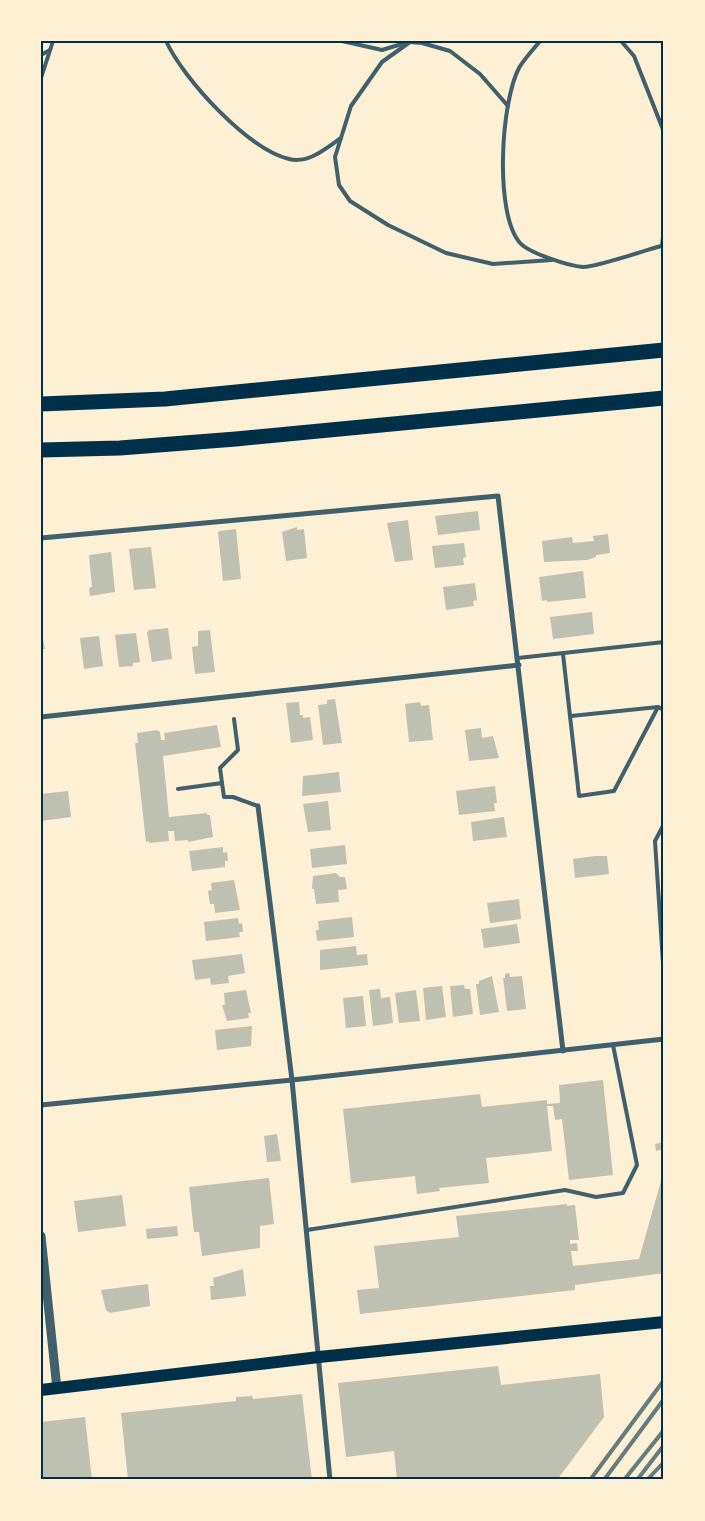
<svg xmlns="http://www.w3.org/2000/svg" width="705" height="1521" font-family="'Varela Round',sans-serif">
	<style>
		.building { fill: #bec0b2 }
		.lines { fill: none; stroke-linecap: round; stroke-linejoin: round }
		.service { stroke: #3f606c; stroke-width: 4 }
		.minor { stroke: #3f606c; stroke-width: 5 }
		.tertiary { stroke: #3f606c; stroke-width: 9 }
		.primary { stroke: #003049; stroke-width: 12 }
		.motorway { stroke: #003049; stroke-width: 15 }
		.rail { stroke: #657d81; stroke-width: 4 }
		.neatline { fill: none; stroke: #003049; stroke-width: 2 }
	</style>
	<rect width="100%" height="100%" fill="#fdf0d5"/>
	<g class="building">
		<path d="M478 511 480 530 438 535 435 516Z"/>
		<path d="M408 520 413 560 395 562 387 523Z"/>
		<path d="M297 527V530L304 529 307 558 286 561 282 532Z"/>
		<path d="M236 529 241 579 223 581 218 533 219 531Z"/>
		<path d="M608 534 610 553 596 555V557L587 560 544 562 542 541 572 537 573 543 594 541 593 536Z"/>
		<path d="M464 543 466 557 463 558 464 565 435 568 432 546Z"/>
		<path d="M151 547 156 588 134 590 129 549Z"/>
		<path d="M111 552 115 592 90 596 89 588 92 587 89 555Z"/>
		<path d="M583 571 586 598 547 602V600L542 601 539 577Z"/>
		<path d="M475 583 477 600 473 601 474 606 446 610 443 587Z"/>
		<path d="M592 612 594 634 553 639 550 617Z"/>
		<path d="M168 628 172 659 152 662 147 633 149 630Z"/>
		<path d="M41 630 45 649H41Z"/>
		<path d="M210 630 215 672 195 674 192 647 198 646V631Z"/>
		<path d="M136 633 140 662 133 663V666L119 667 115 635Z"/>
		<path d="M99 636 103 666 84 669 80 638Z"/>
		<path d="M335 699 342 743 323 745 318 705 327 704V700Z"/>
		<path d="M299 702 300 715H303V718L310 717 313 740 291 743 286 703Z"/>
		<path d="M420 702 421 706 429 705 433 740 409 742 405 704Z"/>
		<path d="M217 725 221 747 163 756 169 817 207 813V815H210L213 837 188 842V840L175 841 174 831H168L169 841 149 843V841L146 842 135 743H138L137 733 157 730 160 732 161 740H165L164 733Z"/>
		<path d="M481 728 482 738 493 736 499 758 469 761 465 730Z"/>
		<path d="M339 772 341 792 302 796 303 776Z"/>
		<path d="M495 786 497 803H494L495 811 459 815 456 791Z"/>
		<path d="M68 791 71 817 41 821V794Z"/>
		<path d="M328 801 331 830 308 832 303 804Z"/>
		<path d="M504 817 507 837 473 841 471 822Z"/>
		<path d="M345 845 347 864 312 868 310 849Z"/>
		<path d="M223 847V853L227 852 228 861H225V867L192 871 189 851Z"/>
		<path d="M595 856H607L609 874 575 878 573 859Z"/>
		<path d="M336 873 340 877H345L347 889 338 890 339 902 316 904 314 889H312L313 876Z"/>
		<path d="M234 880 240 910 215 913 214 904H210L208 891 212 890 211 883Z"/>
		<path d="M519 899 521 919 490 923 487 903Z"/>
		<path d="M352 917 354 937 317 941 316 930H319L318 921Z"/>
		<path d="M238 918 239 924 242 923 243 932H239L240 937 206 941 204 922Z"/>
		<path d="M517 924 520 943 484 948 481 929Z"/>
		<path d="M356 946 357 955 367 954 368 965 320 970V950Z"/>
		<path d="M242 954 245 973 228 976 229 983 211 985 210 978 195 980 192 960Z"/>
		<path d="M509 973 510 977 522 976 526 1009 507 1011 503 978H505V974Z"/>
		<path d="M492 976 499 1012 480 1015 476 984H479V981Z"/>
		<path d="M464 985 465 989H470L473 1014 453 1017 450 986Z"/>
		<path d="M442 986 446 1017 426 1020 423 988Z"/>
		<path d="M380 989 381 998 390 997 393 1023 373 1026 369 990Z"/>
		<path d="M246 990 251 1013H248L249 1018 227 1021 222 1005H225L224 993Z"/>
		<path d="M416 990 420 1021 399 1023 395 993Z"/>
		<path d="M363 996 366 1026 346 1028 343 998Z"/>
		<path d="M252 1026 251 1046 217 1050 215 1030Z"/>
		<path d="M603 1080 613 1175 569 1180 562 1119 555 1120 553 1106H547L552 1151 486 1158 489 1183 439 1188 440 1191 417 1194 415 1176 351 1183 343 1109 480 1094 482 1107 547 1100V1104L560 1103 559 1085Z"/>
		<path d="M277 1134 281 1161 267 1162 264 1136Z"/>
		<path d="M664 1142V1149L656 1151 655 1144Z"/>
		<path d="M269 1178 274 1224 260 1226V1248L202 1256 199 1232H194L189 1187Z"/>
		<path d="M664 1180V1273L575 1285V1290L360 1314 357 1290 379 1288 374 1246 459 1237 456 1216 567 1204V1206L575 1205 579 1240H570V1244L577 1243 578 1251H571L573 1266 639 1259 661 1181Z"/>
		<path d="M122 1195 126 1226 78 1232 74 1201Z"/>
		<path d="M177 1226 178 1236 147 1239 146 1229Z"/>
		<path d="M243 1269 246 1296 211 1300 210 1286H214L213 1278Z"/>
		<path d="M148 1284 150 1306 110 1313 106 1310 101 1290Z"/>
		<path d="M498 1366 501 1385 600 1374 604 1417 557 1480H397L394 1451 346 1457 338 1383Z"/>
		<path d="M302 1394 312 1480H128L121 1413 236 1401V1397L252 1396 253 1399Z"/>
		<path d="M85 1417 92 1480H41V1422Z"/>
	</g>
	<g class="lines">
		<g class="service">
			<path d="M166 41C184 80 248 149 289 159 309 164 326 148 341 138"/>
			<path d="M342 41 382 50 405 43"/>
			<path d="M540 41C533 50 524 59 519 68 501 102 494 213 520 243 529 253 569 266 583 267 593 268 650 249 664 245"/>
			<path d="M621 41 634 56 664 132"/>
			<path d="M41 55 50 50"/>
			<path d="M41 78 53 41"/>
			<path d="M508 106 480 74 450 51 422 43 410 42 382 62 351 106 335 157 339 185 350 201 388 225 446 253 493 264 552 260"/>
			<path d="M662 246 664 228"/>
			<path d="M563 654 579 796 614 791 658 707"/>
			<path d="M518 658 664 642"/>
			<path d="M571 716 658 707 664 710"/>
			<path d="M222 783 220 768 238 750 234 719"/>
			<path d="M178 789 222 783 224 797H233L258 806"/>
			<path d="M664 824 655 841 664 978"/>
			<path d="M307 1230 565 1190 596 1197 623 1193 637 1165 613 1045"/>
		</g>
		<g class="minor">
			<path d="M41 538 498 496 563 1051"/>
			<path d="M41 717 519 665"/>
			<path d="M258 806 292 1080 330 1480"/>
			<path d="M41 1105 292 1080 664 1039"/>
		</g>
		<path class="tertiary" d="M41 1236 57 1389"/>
		<path class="primary" d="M41 1390 319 1357 664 1322"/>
		<g class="motorway">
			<path d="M41 404 165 399 664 350"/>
			<path d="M41 450 120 448 236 439 664 398"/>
		</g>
		<g class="rail">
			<path d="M590 1480 664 1380"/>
			<path d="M604 1480 664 1399"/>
			<path d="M624 1480 664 1430"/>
			<path d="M637 1480 664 1445"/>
			<path d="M647 1480 664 1462"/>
		</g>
	</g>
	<rect width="705" height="1521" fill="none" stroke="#fdf0d5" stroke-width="85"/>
	<rect x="42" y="42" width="620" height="1436" class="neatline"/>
</svg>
